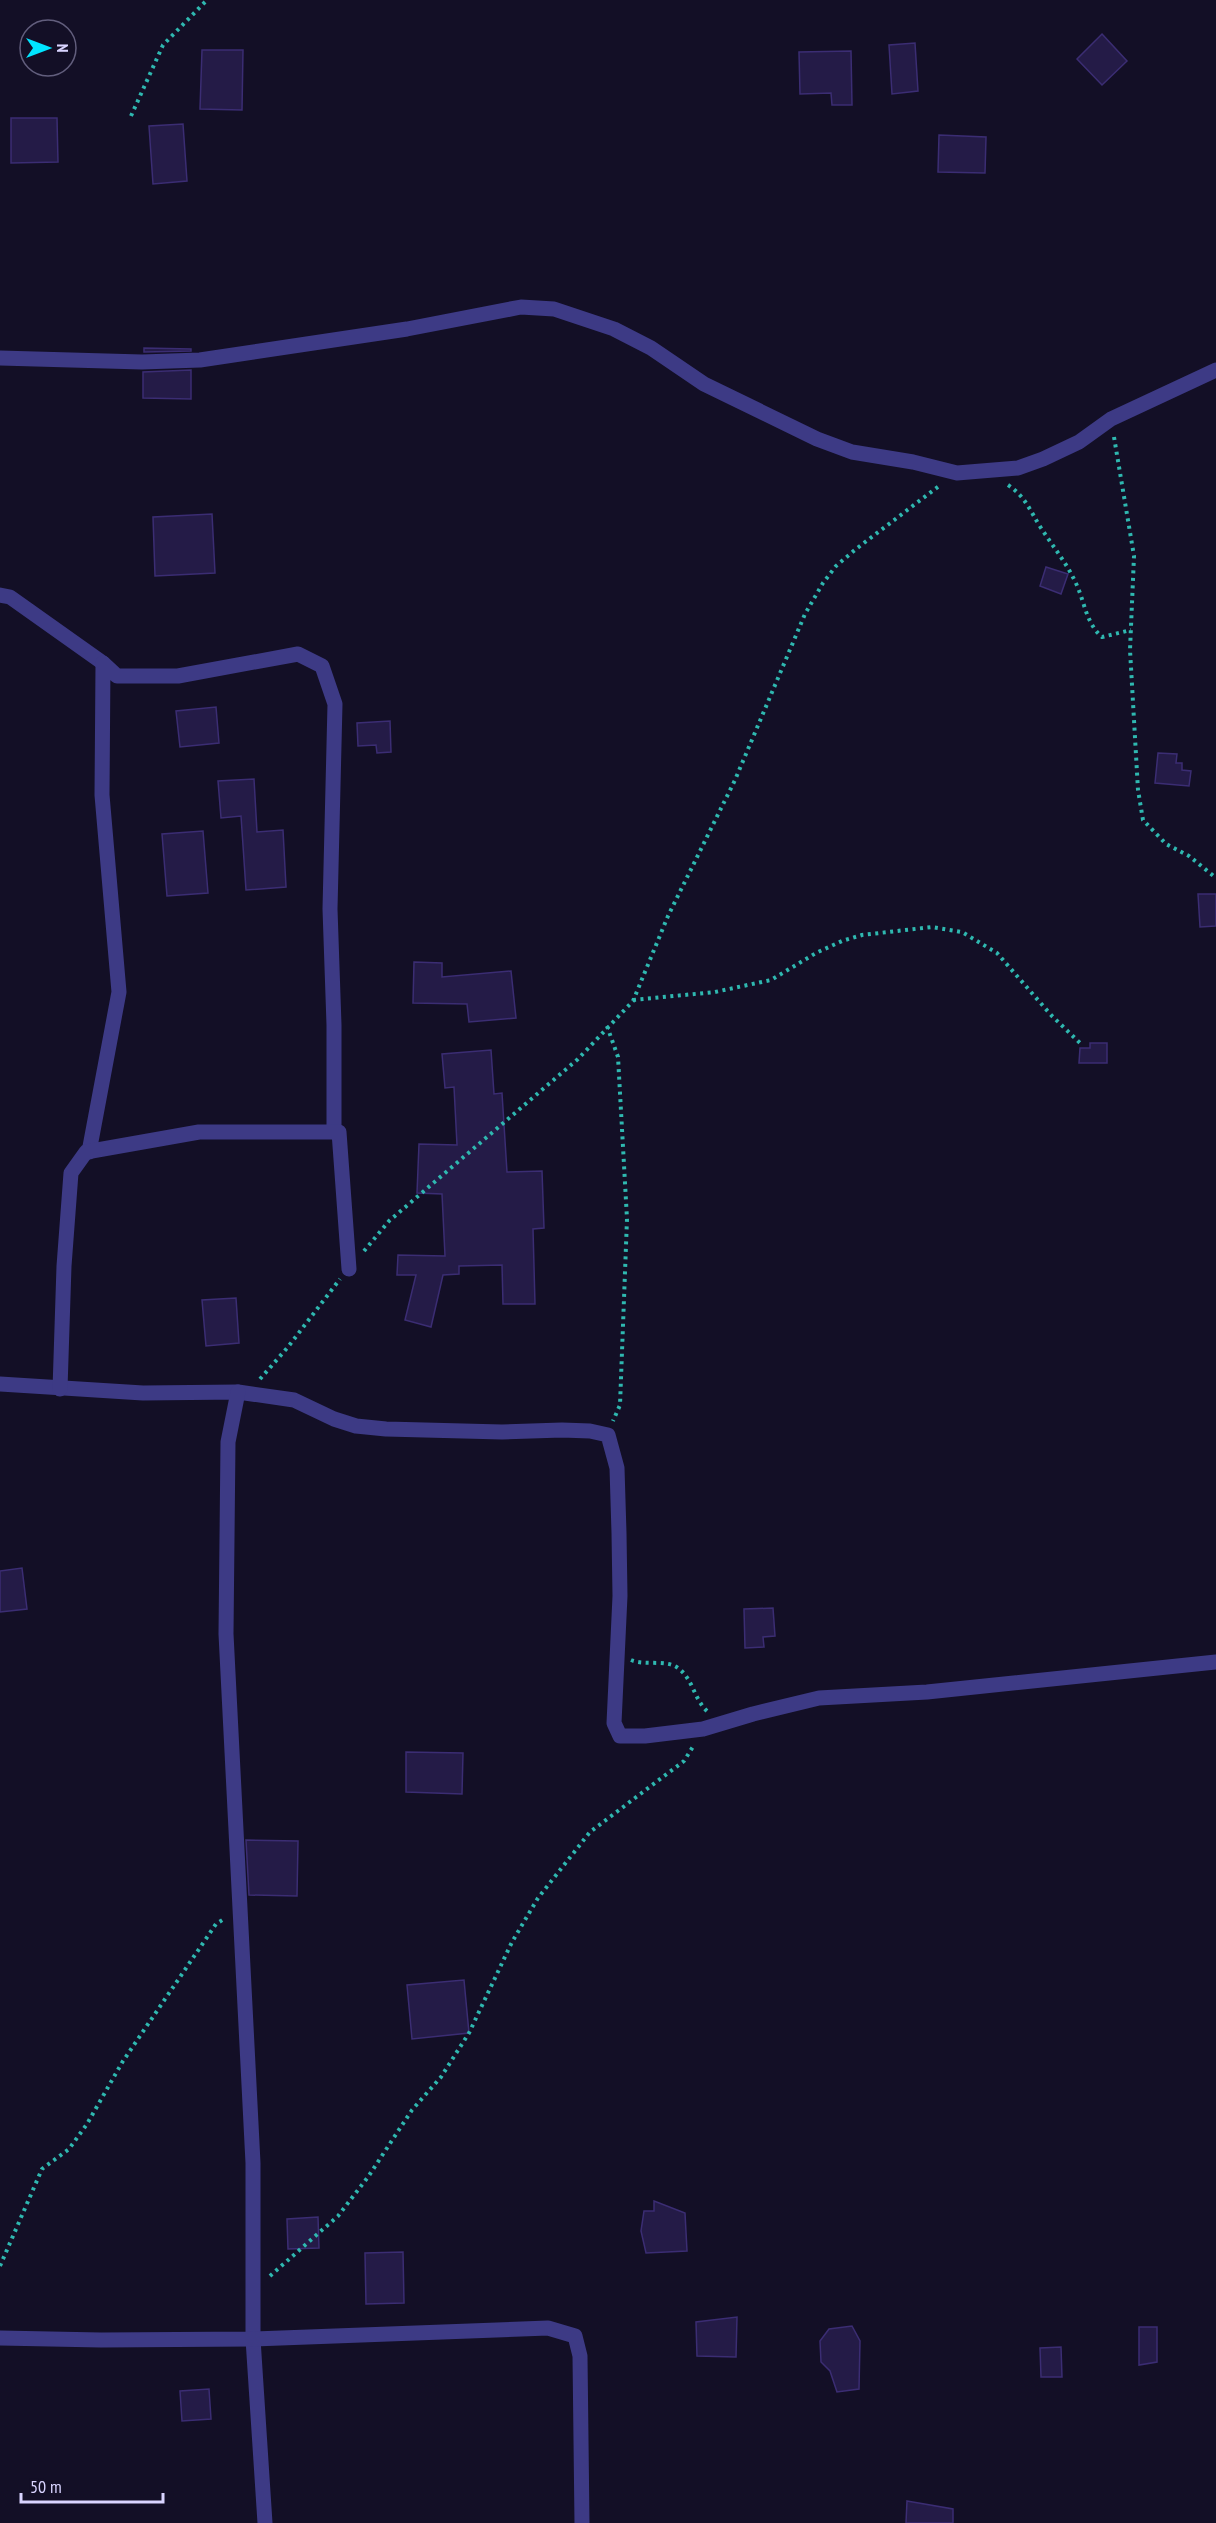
<svg xmlns="http://www.w3.org/2000/svg" width="1216" height="2523" font-family="'PT Sans Narrow',sans-serif">
	<style>
		.building { fill: #241b47; stroke: #3b2d73; stroke-width: 1.5 }
		.lines { fill: none; stroke-linecap: round; stroke-linejoin: round }
		.path { stroke: #2fb8b0; stroke-width: 4; stroke-dasharray: 3 4.5; stroke-linecap: butt }
		.minor { stroke: #3d3a85; stroke-width: 15 }
	</style>
	<rect width="100%" height="100%" fill="#130f26"/>
	<g class="building">
		<path d="M1102 34 1127 61 1102 85 1077 59Z"/>
		<path d="M915 43 918 91 892 94 889 45Z"/>
		<path d="M202 50H243L242 110 200 109Z"/>
		<path d="M851 51 852 105H832L831 93 800 94 799 52Z"/>
		<path d="M11 118H57L58 162 11 163Z"/>
		<path d="M183 124 187 181 153 184 149 126Z"/>
		<path d="M939 135 986 137 985 173 938 172Z"/>
		<path d="M144 348 191 349V351L144 352Z"/>
		<path d="M191 370V399L143 398V372Z"/>
		<path d="M212 514 215 573 155 576 153 517Z"/>
		<path d="M1046 567 1068 574 1061 594 1040 586Z"/>
		<path d="M216 707 219 743 180 747 176 711Z"/>
		<path d="M390 721 391 752 377 753 376 745 358 746 357 723Z"/>
		<path d="M1158 753 1177 754 1176 763H1182V770L1191 771 1189 786 1155 783Z"/>
		<path d="M254 779 257 832 283 830 286 887 246 890 241 816 221 818 218 781Z"/>
		<path d="M203 831 208 893 167 896 162 834Z"/>
		<path d="M1198 894H1216V926L1200 927Z"/>
		<path d="M414 962 442 963V977L511 971 516 1018 469 1022 467 1004 413 1003Z"/>
		<path d="M1090 1043H1107V1063H1079L1080 1048H1090Z"/>
		<path d="M491 1050 494 1094 502 1093 507 1172 542 1171 544 1228 533 1229 535 1304H503L502 1265 459 1266V1274L443 1275 431 1327 405 1320 416 1275H397L398 1255 445 1256 442 1194 417 1193 419 1144 457 1145 454 1087 445 1088 442 1054Z"/>
		<path d="M236 1298 239 1343 206 1346 202 1300Z"/>
		<path d="M22 1568 27 1609 0 1612V1571Z"/>
		<path d="M773 1608 775 1636 763 1637 764 1647 745 1648 744 1609Z"/>
		<path d="M406 1752 463 1753 462 1794 406 1792Z"/>
		<path d="M246 1840 298 1841 297 1896 249 1895Z"/>
		<path d="M464 1980 469 2033 412 2039 407 1985Z"/>
		<path d="M654 2201 685 2213 687 2251 646 2253 641 2231 644 2211H654Z"/>
		<path d="M318 2217 319 2248 288 2249 287 2219Z"/>
		<path d="M403 2252 404 2303 366 2304 365 2253Z"/>
		<path d="M737 2317 736 2357 697 2356 696 2322Z"/>
		<path d="M852 2326 860 2341 859 2389 837 2392 830 2371 821 2362 820 2341 829 2329Z"/>
		<path d="M1139 2327H1157V2362L1139 2365Z"/>
		<path d="M1061 2347 1062 2377H1041L1040 2348Z"/>
		<path d="M209 2389 211 2419 182 2421 180 2391Z"/>
		<path d="M907 2501 953 2509V2523H906Z"/>
	</g>
	<g class="lines">
		<g class="path">
			<path d="M131 116 163 45 207 0"/>
			<path d="M1114 437 1134 556 1130 650 1138 790 1143 820 1166 844 1189 856 1216 878"/>
			<path d="M1008 485C1026 497 1030 511 1041 528 1054 548 1069 566 1078 588 1085 605 1087 624 1102 637L1131 630"/>
			<path d="M633 1000 715 992 771 980 816 953 842 941 862 935 932 927 962 932 997 953 1051 1015 1080 1043"/>
			<path d="M607 1026 618 1057 627 1219 620 1405 613 1421"/>
			<path d="M364 1251 389 1221 578 1059 633 1001 668 916 735 780 805 614 823 583 836 566 856 549 939 486"/>
			<path d="M260 1379 288 1347 340 1279"/>
			<path d="M631 1660C645 1666 666 1659 678 1668 693 1679 694 1699 707 1711"/>
			<path d="M0 2266 42 2169 69 2149 87 2124 123 2061 216 1924 224 1919"/>
			<path d="M270 2276 338 2216 368 2177 412 2110 441 2077 469 2033 512 1942 538 1898 590 1832 684 1761 694 1745"/>
		</g>
		<g class="minor">
			<path d="M0 358 142 362 200 360 407 329 521 307 554 309 614 329 651 348 704 384 817 439 852 452 913 462 957 473 1018 468 1043 459 1079 442 1111 419 1216 370"/>
			<path d="M0 595 10 597 103 663"/>
			<path d="M89 1152 119 992 102 795 103 663 117 676H178L298 654 322 666 335 704 330 909 334 1025V1132"/>
			<path d="M0 1384 143 1393 238 1392 294 1400 334 1419 356 1426 386 1429 502 1432 562 1430 590 1431 608 1435 617 1468 619 1533 620 1596 614 1723 620 1736H645L703 1729 753 1714 819 1698 927 1692 1216 1662"/>
			<path d="M60 1389 64 1266 71 1173 86 1152 199 1132H339L349 1269"/>
			<path d="M238 1392 228 1442 226 1634 253 2163V2339L265 2523"/>
			<path d="M0 2338 101 2340 253 2339 548 2328 575 2336 580 2356 582 2523"/>
		</g>
	</g>
	<g transform="translate(48 48) rotate(90)"><circle r="28" fill="#130f26" stroke="#625e7d" stroke-width="1.5"/>
	<path d="M0-4.5L10 22L0 15L-10 22Z" fill="#00e5ff"/>
	<text y="-9" font-size="16" font-weight="bold" text-anchor="middle" fill="#d9d4ff">N</text>
	</g>
	<path d="M21 2493v9h142v-9" fill="none" stroke="#d9d4ff" stroke-width="3"/>
	<text x="30" y="2493" font-size="18" fill="#d9d4ff" stroke="#130f26" stroke-width="4.5" paint-order="stroke">50 m</text>
</svg>
